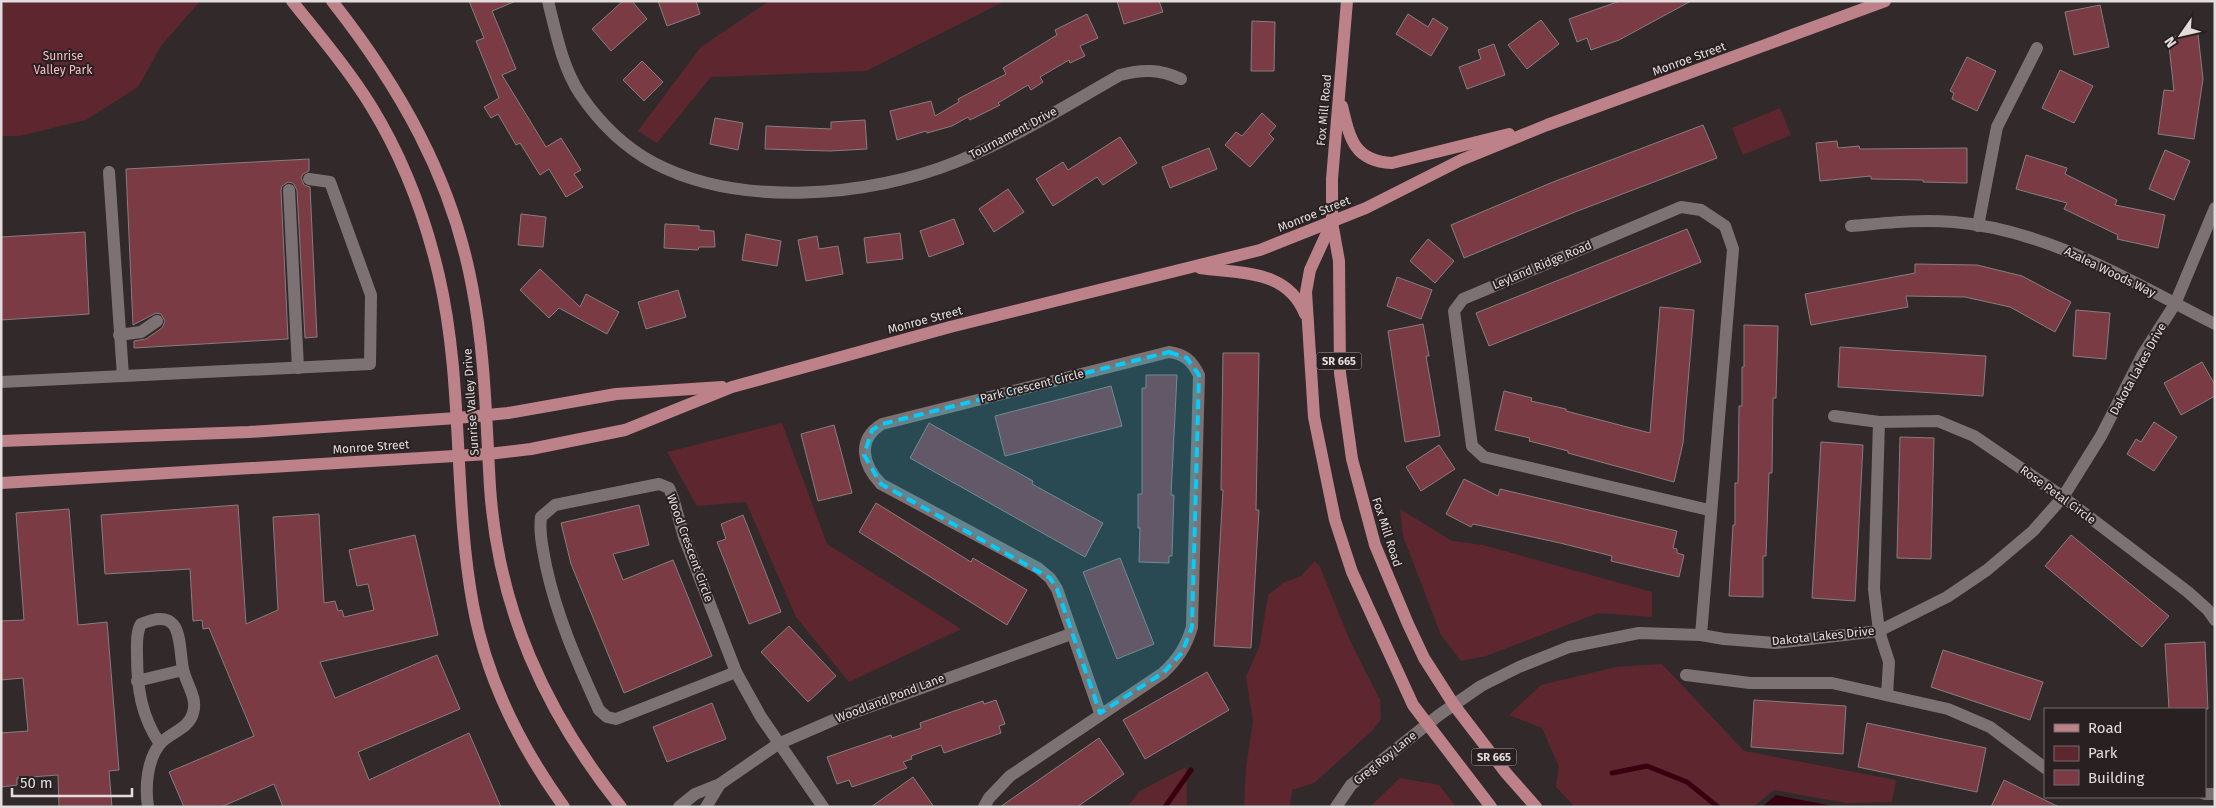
<svg xmlns="http://www.w3.org/2000/svg" width="2216" height="808" font-family="'Fira Sans',sans-serif">
	<style>
		.green { fill: #5e272f }
		.water { fill: #38000e }
		.lines { fill: none; stroke-linecap: round; stroke-linejoin: round }
		.stream { stroke: #38000e; stroke-width: 5 }
		.building { fill: #7a3b44; stroke: #877d7e }
		.minor { stroke: #7c7273; stroke-width: 12 }
		.major { stroke: #bd8289; stroke-width: 12 }
		.marked { fill: #07cbf9; fill-opacity: 0.2; stroke: #07cbf9; stroke-width: 4; stroke-dasharray: 10 6; stroke-linejoin: round }
		.labels { text-anchor: middle; stroke-width: 4; stroke-linejoin: round; paint-order: stroke }
		.shield { fill: #282021; stroke: #aaa4a5; stroke-width: 1 }
		.shield-label { font-size: 11px; font-weight: bold; fill: #e2dcdd }
		.park-label { font-size: 12px; fill: #f9bcc2; stroke: #282021 }
		.street-label { font-size: 12px; fill: #e2dcdd; stroke: #282021 }
	</style>
	<rect width="100%" height="100%" fill="#322a2a"/>
	<g class="green">
		<path d="M1 1H200L161 46 138 87 86 120 19 136H1Z"/>
		<path d="M769 1H1005L866 71 711 77 657 143 638 131 701 47Z"/>
		<path d="M1780 108 1791 135 1743 155 1732 128Z"/>
		<path d="M782 423 827 544 961 629 849 682 796 617 746 502 697 506 667 452Z"/>
		<path d="M1400 509 1452 541 1483 545 1652 592V617L1598 613 1486 656 1461 661 1441 635 1403 536Z"/>
		<path d="M1315 561 1320 567 1350 641 1380 700 1381 719 1373 730 1314 783 1292 790 1290 807H1244L1246 768 1253 722 1246 677 1260 645 1268 595 1283 583 1301 576Z"/>
		<path d="M1662 664 1744 751 1896 780 1892 802 1846 803 1774 790 1753 807H1575L1556 787 1559 767 1542 728 1509 715 1541 685 1616 667Z"/>
		<path d="M1186 767 1187 807H1127L1140 791Z"/>
		<path d="M1400 778 1439 785 1456 807H1370Z"/>
	</g>
	<path class="water" d="M1776 795 1838 807H1762Z"/>
	<g class="lines">
		<g class="stream">
			<path d="M1612 773 1647 766 1687 782 1718 807"/>
			<path d="M1165 807 1191 770"/>
		</g>
	</g>
	<g class="building">
		<path d="M469 1H516L492 11 516 69 502 75 546 147 561 138 581 170 574 174 583 187 566 197 549 169 540 175 520 143 516 145 498 114 491 118 484 107 499 98 476 41 484 38Z"/>
		<path d="M623 1H632L647 19 611 51 592 29Z"/>
		<path d="M658 1H696L700 14 667 26Z"/>
		<path d="M1117 1H1159L1163 12 1124 24Z"/>
		<path d="M1620 1H1691L1619 40 1591 50 1587 38 1577 42 1569 19Z"/>
		<path d="M2100 5 2109 47 2074 55 2065 12Z"/>
		<path d="M1087 14 1098 38 1080 46 1085 56 1070 63 1069 60 1040 77 1043 82 1031 90 1028 85 998 103 1000 105 970 120 968 117 952 126 927 133 926 131 897 140 890 111 931 101 935 116 959 102 958 99 1006 74 1003 68 1057 35 1055 30Z"/>
		<path d="M1408 14 1428 27 1433 18 1448 28 1431 56 1396 34Z"/>
		<path d="M1541 20 1559 44 1527 69 1508 45Z"/>
		<path d="M1252 21 1275 22 1274 71H1251Z"/>
		<path d="M2198 34 2203 79 2194 139 2158 134 2164 90 2174 91 2168 37Z"/>
		<path d="M1494 44 1505 75 1467 89 1459 67 1481 59 1478 50Z"/>
		<path d="M1967 57 1996 71 1977 111 1952 99 1954 93 1950 91Z"/>
		<path d="M642 61 663 82 644 101 623 80Z"/>
		<path d="M2060 70 2093 86 2074 123 2042 108Z"/>
		<path d="M1262 113 1276 126 1269 134 1274 139 1250 167 1225 145 1236 132 1242 136Z"/>
		<path d="M715 118 743 123 738 150 710 144Z"/>
		<path d="M865 120 867 149 830 151 765 149 766 126 831 129V122Z"/>
		<path d="M1703 125 1717 158 1575 212 1464 258 1451 225 1553 182Z"/>
		<path d="M1120 137 1137 163 1103 185 1097 177 1053 206 1036 179 1063 162 1068 170Z"/>
		<path d="M1837 141 1838 148 1859 146 1860 149 1967 148V183L1923 182V180L1871 179V176L1820 181 1816 143Z"/>
		<path d="M1209 148 1217 169 1170 188 1162 167Z"/>
		<path d="M2165 150 2190 161 2174 200 2149 189Z"/>
		<path d="M2026 155 2067 168 2065 174 2117 200 2115 205 2165 215 2158 248 2117 239 2118 235 2064 209 2067 203 2016 189Z"/>
		<path d="M309 159V171L303 174 301 178 304 185 310 187 317 337 305 338 297 190 293 183 288 182 282 186 281 190 288 339 134 348V341L146 339 162 328 165 321 161 314 156 313 133 325 126 169Z"/>
		<path d="M1008 189 1024 212 994 232 979 209Z"/>
		<path d="M521 214 546 217 543 247 518 245Z"/>
		<path d="M954 219 964 244 929 257 920 231Z"/>
		<path d="M665 224 699 226V230L714 231 715 247H699L698 250 664 248Z"/>
		<path d="M1687 229 1701 262 1489 346 1476 313Z"/>
		<path d="M85 232 89 314 1 320V237Z"/>
		<path d="M900 233 903 259 867 263 864 238Z"/>
		<path d="M746 234 781 241 777 266 742 260Z"/>
		<path d="M817 236 819 249 838 246 843 274 806 281 798 240Z"/>
		<path d="M1428 239 1454 261 1435 283 1410 261Z"/>
		<path d="M1915 264 1977 265 2022 276 2071 302 2055 332 2010 307 1965 297 1906 296 1908 307 1811 325 1805 294 1915 273Z"/>
		<path d="M540 269 580 307 586 294 619 312 607 334 559 308 549 318 520 290Z"/>
		<path d="M1397 277 1432 290 1421 319 1387 306Z"/>
		<path d="M678 290 686 317 646 329 638 302Z"/>
		<path d="M1660 307 1694 310 1683 443 1674 482 1568 453V451L1529 441 1530 438 1495 430 1504 391 1532 398 1531 401 1566 409V411L1650 433Z"/>
		<path d="M2076 310 2110 313 2106 359 2073 356Z"/>
		<path d="M1423 324 1429 356H1426L1440 436 1405 442 1388 331Z"/>
		<path d="M1744 325 1778 326 1776 398H1773L1772 473H1769L1766 556H1763V597L1729 596 1733 525H1735V483H1738L1739 406H1742V367H1744Z"/>
		<path d="M1840 347 1986 356 1983 396 1838 387Z"/>
		<path d="M1223 353H1259L1256 510H1259L1251 648 1214 646 1223 490H1221Z"/>
		<path d="M2202 362 2215 385V396L2181 415 2164 383Z"/>
		<path d="M1146 375H1177L1171 495H1174L1173 522 1172 556H1169V563L1139 562 1140 528H1138V494H1142V388H1146Z"/>
		<path d="M1111 386 1122 426 1005 456 995 416Z"/>
		<path d="M2154 422 2177 437 2154 471 2127 454 2136 439 2141 442Z"/>
		<path d="M929 423 1033 481 1032 484 1103 523 1085 557 910 458Z"/>
		<path d="M834 425 852 493 818 501 801 434Z"/>
		<path d="M1900 437 1934 438 1931 559 1897 558Z"/>
		<path d="M1821 442 1863 445 1855 601 1812 598Z"/>
		<path d="M1439 445 1455 469 1421 491 1406 467Z"/>
		<path d="M1464 479 1498 496 1500 489 1677 531 1673 548 1677 549V553L1684 555 1679 577 1611 561 1612 556 1560 543 1473 524 1471 527 1446 514Z"/>
		<path d="M876 503 971 562 973 558 1027 590 1007 625 859 532Z"/>
		<path d="M238 505 246 624 278 610 273 517 319 514 324 603 335 601 338 611 342 610 344 617 374 610 368 584 357 586 349 550 415 535 438 635 320 662 335 698 437 655 460 709 358 752 369 780 469 733 501 807H283L274 784 221 807H184L169 772 254 736 209 628 203 629 202 620 193 621 190 569 105 574 101 515Z"/>
		<path d="M639 505 649 545 613 554 623 580 673 560 712 656 624 693 571 564 561 523Z"/>
		<path d="M69 509 78 625 107 622 119 770 109 771 112 807H59L58 775 17 778V785L1 787V733L28 731 23 678 1 680V621L24 620 16 513Z"/>
		<path d="M743 515 781 612 749 624 717 542 726 539 721 524Z"/>
		<path d="M2071 535 2169 616 2142 647 2045 566Z"/>
		<path d="M1120 558 1154 644 1117 659 1083 572Z"/>
		<path d="M789 626 836 676 808 702 761 652Z"/>
		<path d="M2205 642 2208 709H2169L2165 644Z"/>
		<path d="M1943 650 2043 682 2030 720 1931 687Z"/>
		<path d="M1207 672 1229 710 1145 759 1123 720Z"/>
		<path d="M996 700 1005 724 999 726 1001 733 944 753 941 745 911 756 912 759 903 762 907 768 852 787 849 780 837 784 827 757 891 735 892 738 921 728 920 723 983 701 984 704Z"/>
		<path d="M1754 700 1846 706 1843 754 1751 747Z"/>
		<path d="M712 703 726 739 667 762 653 727Z"/>
		<path d="M1867 723 1986 748 1977 792 1858 767Z"/>
		<path d="M1099 738 1124 774 1077 807H1000Z"/>
		<path d="M913 777 934 807H871Z"/>
		<path d="M2004 780 2059 807H1991Z"/>
	</g>
	<g class="lines">
		<g class="minor">
			<path d="M548 1C556 33 562 66 580 94 599 122 624 147 654 163 740 208 869 197 956 162 1013 139 1067 105 1120 75 1142 69 1160 69 1181 79"/>
			<path d="M109 172 123 376"/>
			<path d="M289 190 298 368"/>
			<path d="M1851 226C1886 223 1919 219 1954 222 2049 230 2132 282 2215 324"/>
			<path d="M1978 226 1997 127 2037 48"/>
			<path d="M119 335 141 332 157 321"/>
			<path d="M1 382 370 364 371 295 330 182 309 179"/>
			<path d="M1834 416 1879 422"/>
			<path d="M659 484 669 488 673 498 684 537 736 672 616 719 607 717 599 710C577 662 557 617 546 566 543 549 539 534 541 517L555 505Z"/>
			<path d="M1701 635 1733 249 1725 226 1701 210 1681 207 1463 299 1454 311 1472 446 1484 457 1709 510"/>
			<path d="M736 672 761 717 823 807"/>
			<path d="M1686 675 1750 683H1832L1948 709 1990 727 2045 768"/>
			<path d="M137 681 183 670"/>
			<path d="M1887 695 1889 662 1879 631 1874 589 1879 422 1938 421 1974 436 2063 497 2188 592 2208 610 2215 620"/>
			<path d="M2205 794H2215"/>
			<path d="M148 807C145 787 147 760 160 744 169 733 189 729 193 713 198 698 186 684 183 669 178 643 184 605 141 624 136 632 137 645 137 654 137 688 141 716 160 744"/>
			<path d="M679 807 695 794 720 784 778 744 838 718 1071 634"/>
			<path d="M706 807 720 784"/>
			<path d="M984 807 989 798 1010 776 1163 673C1178 659 1186 647 1192 627L1199 375C1192 361 1185 354 1169 352L882 424C856 440 863 465 881 484L1038 568 1050 578 1057 589 1100 713"/>
			<path d="M1336 807 1351 785 1439 715 1481 686 1519 667 1569 647 1639 633 1701 635 1724 639 1775 643 1879 631 1947 597 1987 570 2033 531 2063 497 2101 436 2143 354 2175 304 2215 208"/>
		</g>
		<g class="major">
			<path d="M292 1C319 35 348 69 371 106 403 158 425 216 439 276 464 384 453 497 473 605 486 678 521 747 564 807"/>
			<path d="M332 1C399 86 452 178 472 286 485 352 486 420 490 487 498 609 545 712 621 807"/>
			<path d="M1347 1 1332 179V222L1339 261 1340 373 1352 459 1375 545 1408 624 1424 658 1454 705 1506 773 1536 807"/>
			<path d="M1342 106C1350 139 1354 161 1392 163L1509 134"/>
			<path d="M1332 222 1310 270 1306 292 1314 417 1335 520 1352 572 1413 705 1491 807"/>
			<path d="M1200 268C1241 274 1287 269 1305 314"/>
			<path d="M1 441 249 432 457 418 508 413 616 394 722 387"/>
			<path d="M1 483 488 454 531 449 625 430 732 387 950 327 1260 250 1366 208 1461 160 1547 125 1885 1"/>
		</g>
	</g>
	<path class="marked" d="M1169 352 1187 358 1199 375 1192 627 1182 653 1163 673 1100 713 1057 589 1050 578 881 484 864 455 872 430 882 424Z"/>
	<g class="labels">
		<g class="shield">
			<rect x="1316.5" y="352.5" width="45" height="17" rx="4"/>
			<rect x="1471.5" y="748.5" width="45" height="17" rx="4"/>
		</g>
		<g class="shield-label">
			<text x="1339" y="365">SR 665</text>
			<text x="1494" y="761">SR 665</text>
		</g>
		<g class="park-label">
			<text x="63" y="60">Sunrise<tspan x="63" dy="14">Valley Park</tspan></text>
		</g>
		<g class="street-label">
			<text transform="translate(1689 59) rotate(-20)" y="4">Monroe Street</text>
			<text transform="translate(1324 110) rotate(-85)" y="4">Fox Mill Road</text>
			<text transform="translate(1013 133) rotate(-28)" y="4">Tournament Drive</text>
			<text transform="translate(1314 214) rotate(-22)" y="4">Monroe Street</text>
			<text transform="translate(1542 265) rotate(-23)" y="4">Leyland Ridge Road</text>
			<text transform="translate(2110 272) rotate(26)" y="4">Azalea Woods Way</text>
			<text transform="translate(925 320) rotate(-15)" y="4">Monroe Street</text>
			<text transform="translate(2138 369) rotate(-61)" y="4">Dakota Lakes Drive</text>
			<text transform="translate(1032 386) rotate(-14)" y="4">Park Crescent Circle</text>
			<text transform="translate(471 402) rotate(-94)" y="4">Sunrise Valley Drive</text>
			<text transform="translate(371 447) rotate(-4)" y="4">Monroe Street</text>
			<text transform="translate(2058 495) rotate(36)" y="4">Rose Petal Circle</text>
			<text transform="translate(1387 532) rotate(72)" y="4">Fox Mill Road</text>
			<text transform="translate(690 548) rotate(70)" y="4">Wood Crescent Circle</text>
			<text transform="translate(1823 636) rotate(-6)" y="4">Dakota Lakes Drive</text>
			<text transform="translate(890 698) rotate(-21)" y="4">Woodland Pond Lane</text>
			<text transform="translate(1385 758) rotate(-39)" y="4">Greg Roy Lane</text>
		</g>
	</g>
	<rect width="2216" height="808" fill="none" stroke="#e2dcdd" stroke-width="5"/>
	<rect x="2044" y="708" width="162" height="90" fill="#282021" stroke="#726b6c"/>
	<rect x="2054" y="724" width="25" height="8" fill="#bd8289" stroke="#726b6c"/>
	<text x="2088" y="733" font-size="15" fill="#e2dcdd">Road</text>
	<rect x="2054" y="746" width="25" height="15" fill="#5e272f" stroke="#726b6c"/>
	<text x="2088" y="758" font-size="15" fill="#e2dcdd">Park</text>
	<rect x="2054" y="770" width="25" height="15" fill="#7a3b44" stroke="#726b6c"/>
	<text x="2088" y="783" font-size="15" fill="#e2dcdd">Building</text>
	<g transform="translate(2181 35) rotate(236)" stroke="#282021" stroke-width="4" paint-order="stroke">
	<path d="M0-4L9 19L0 12L-9 19Z" fill="#e2dcdd"/>
	<text y="-8" font-size="14" font-weight="bold" text-anchor="middle" fill="#e2dcdd">N</text>
	</g>
	<path d="M12 788v8h120v-8" fill="none" stroke="#e2dcdd" stroke-width="2.5"/>
	<text x="20" y="788" font-size="15" fill="#e2dcdd" stroke="#282021" stroke-width="4" paint-order="stroke">50 m</text>
</svg>
